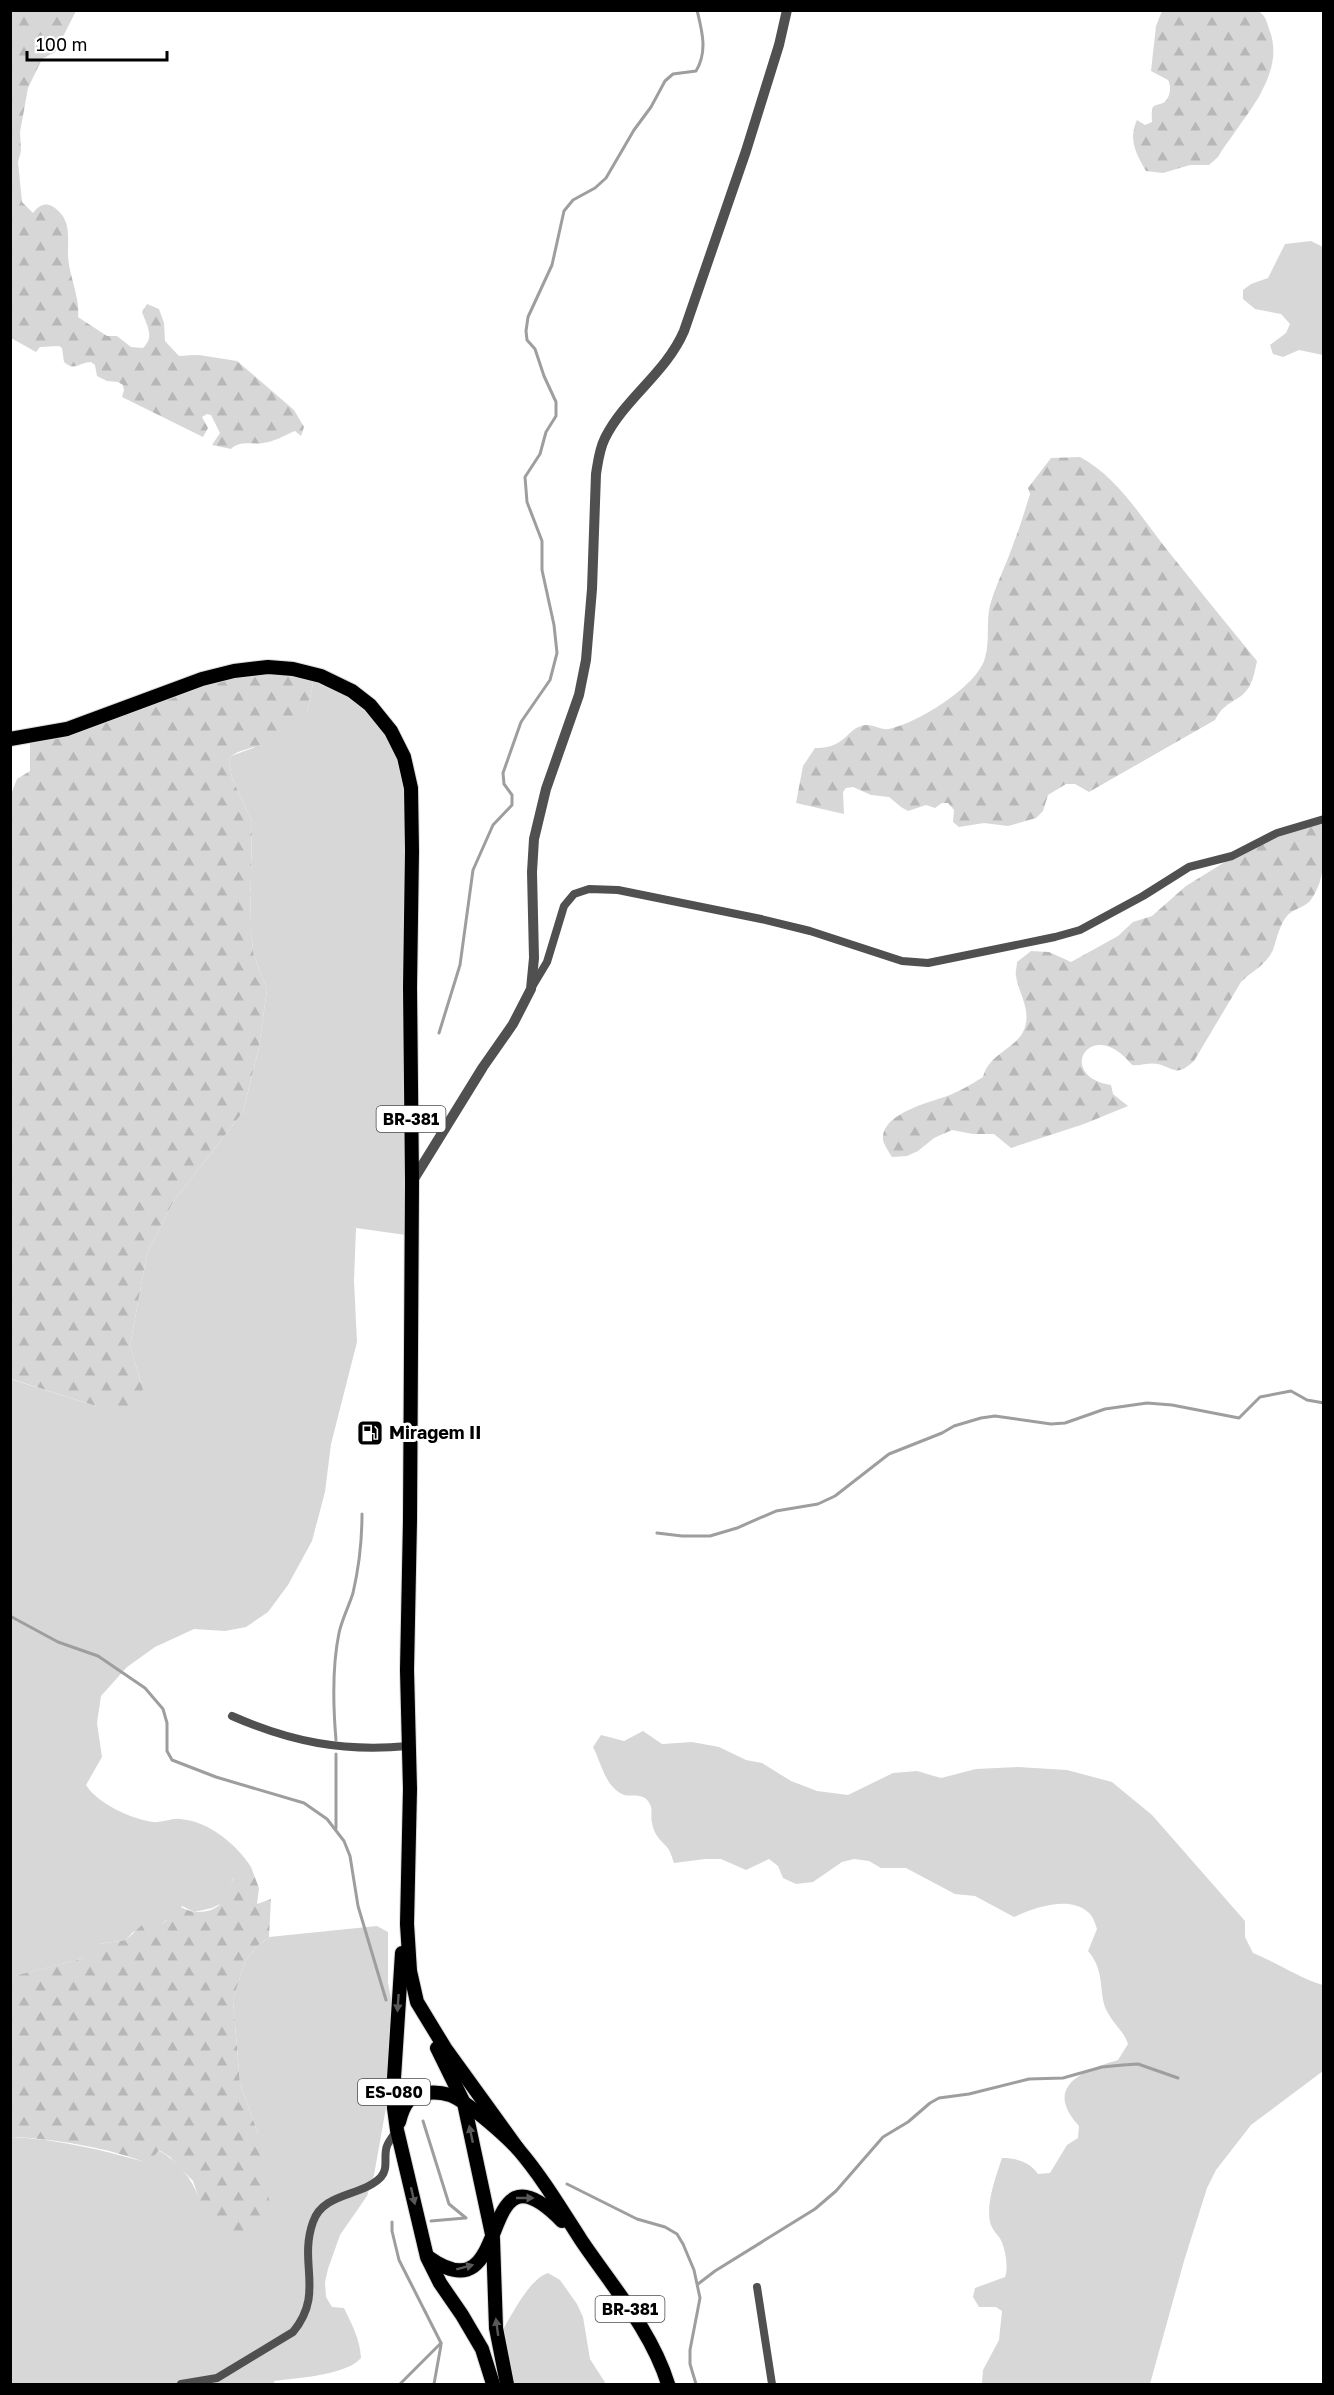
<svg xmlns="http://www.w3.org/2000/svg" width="1334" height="2395" font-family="'Golos Text',sans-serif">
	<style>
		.grass { fill: #d7d7d7 }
		.forest { fill: url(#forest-firs) }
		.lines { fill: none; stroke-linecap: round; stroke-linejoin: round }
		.stream { stroke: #9e9e9e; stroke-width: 3 }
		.primary-casing { stroke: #dbdbdb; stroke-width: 16 }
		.minor { stroke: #505050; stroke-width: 8 }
		.tertiary { stroke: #505050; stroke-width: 10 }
		.primary { stroke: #000; stroke-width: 14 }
		.oneway { fill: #595959 }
		.labels { text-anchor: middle; stroke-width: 6; stroke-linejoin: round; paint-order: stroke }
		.shield { fill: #fff; stroke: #4c4c4c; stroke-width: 1.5 }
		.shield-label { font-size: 16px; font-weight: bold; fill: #000 }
		.poi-label { font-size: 18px; font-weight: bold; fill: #000; stroke: #fff; text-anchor: start }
	</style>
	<defs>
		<pattern id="forest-firs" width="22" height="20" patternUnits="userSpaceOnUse" patternTransform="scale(1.5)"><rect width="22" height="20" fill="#d7d7d7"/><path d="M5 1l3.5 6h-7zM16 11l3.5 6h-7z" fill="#b7b7b7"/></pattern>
	</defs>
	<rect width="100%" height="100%" fill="#fff"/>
	<g class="grass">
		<path d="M1311 241 1323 247V355L1299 350 1283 357 1273 354 1270 345 1286 333 1290 324 1281 314 1255 309 1243 299V290L1251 284 1268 278 1285 244Z"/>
		<path d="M314 678 368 706 397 746 406 780V1235L356 1228 354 1281 357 1342 331 1444 325 1492 312 1541 288 1585 268 1612 246 1627 225 1631 194 1629 155 1647 127 1667 101 1696 97 1723 102 1757 86 1785C97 1803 131 1819 153 1822 162 1823 171 1818 180 1819 209 1821 237 1845 251 1867L233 1879 222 1903 212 1908 194 1912 182 1906 162 1924 133 1932 126 1940 99 1944 85 1958 11 1977 10 1379 96 1406 143 1389 130 1346 147 1253 173 1202 243 1112 259 1047 267 989 254 956 250 927 252 822 232 778 229 761 231 756 253 748 307 713Z"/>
		<path d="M643 1731 662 1744 692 1742 719 1747 746 1760 762 1763 791 1781 817 1791 848 1795 893 1773 917 1771 941 1778 976 1769 1018 1767 1067 1770 1112 1782 1152 1815 1245 1921V1937L1253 1953C1278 1963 1297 1977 1323 1985V2071L1251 2125 1216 2170 1207 2188 1184 2261 1150 2384 982 2383 983 2370 999 2340 1002 2311 996 2307H979L973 2297 975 2288 1005 2277C1009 2268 1005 2245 999 2237 995 2232 992 2229 990 2222 986 2203 996 2176 1002 2158 1016 2158 1030 2162 1038 2174L1050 2173 1067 2145 1078 2138 1079 2126C1042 2086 1084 2070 1118 2060L1128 2044C1124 2031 1114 2025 1108 2013 1097 1995 1107 1973 1088 1951L1097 1929C1095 1923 1093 1916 1088 1912 1069 1895 1033 1908 1014 1917L975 1896 955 1894 906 1868H881L869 1861 854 1859 842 1862 813 1882 796 1884 783 1878 778 1866 769 1859 746 1870 721 1859H705L674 1863C672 1857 670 1850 666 1846 659 1839 654 1834 652 1823 650 1815 654 1808 648 1801 640 1792 630 1798 622 1794 605 1786 601 1762 593 1747L601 1735 624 1741Z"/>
		<path d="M377 1926 388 1932V1983L395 2019 389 2091 374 2175 367 2196 340 2235 328 2269 325 2282 326 2297 332 2307 344 2308C352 2325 360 2339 361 2358 347 2375 297 2378 274 2381L275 2384H11V2137C57 2139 103 2150 148 2163L158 2150C178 2161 191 2177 199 2198L258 2134 240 2083 233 2000 245 1961 255 1948 269 1937Z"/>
		<path d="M548 2273 560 2280 577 2304 583 2317 590 2359 606 2384H510L502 2331C512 2315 529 2279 548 2273Z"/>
	</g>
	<g class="forest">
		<path d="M11 10 76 11 55 52 42 59 28 88 20 132 21 151 18 162 22 202 33 213C38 206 44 202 52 206 76 221 65 243 69 265 72 282 80 301 78 317L107 336H117L131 347 143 348C155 337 147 326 142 312L147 304 159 309 164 323 165 341 179 356 199 355 237 361 294 410 304 427 301 436 295 431C285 435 274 442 263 443 252 445 240 440 231 449L212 445 220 433 211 415 207 414 202 417 208 428 203 437 122 397 124 390 123 385 118 382 107 381 97 376 95 365 91 362C79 362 75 372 64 362L62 348 59 346 40 347 36 352 11 338Z"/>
		<path d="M1162 11H1258C1266 16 1266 20 1269 29 1288 75 1240 120 1218 157L1209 165H1190L1163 173 1146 171C1136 154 1128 139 1137 120L1145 125 1152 122C1152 118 1151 110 1153 107 1156 104 1159 105 1163 103 1170 99 1172 87 1168 80L1151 71 1156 26Z"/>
		<path d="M1080 457C1117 477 1139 514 1164 546 1195 585 1226 623 1257 661 1254 675 1252 690 1238 698 1227 705 1221 708 1215 720L1089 792 1075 784H1066L1048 795 1043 811 1036 818 1008 826 984 823 959 827 953 822 954 810 948 803H942L935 808 926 805 908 811 901 807 889 797 871 795 853 787 846 788 843 792 844 814 796 803 803 766 815 748C847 749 848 725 867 725 875 725 880 730 889 729 917 723 973 689 984 661 991 643 985 621 991 602 997 582 1007 563 1014 542 1020 527 1025 510 1030 494L1028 488 1051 458Z"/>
		<path d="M267 671 314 678 307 713 298 729 281 738 238 752 231 756 229 761 232 778 252 822 250 927 254 956 267 989 259 1047 243 1112 173 1202 147 1253 130 1346 143 1389 133 1407 96 1406 11 1379 10 797 17 779 30 771V742L200 685Z"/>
		<path d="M1323 821C1323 848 1328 878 1310 901 1304 908 1292 909 1287 916 1279 926 1277 938 1273 950 1266 965 1252 971 1241 982L1194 1061C1176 1077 1176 1069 1158 1064 1150 1062 1141 1066 1132 1065 1091 1014 1054 1076 1111 1085L1113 1094 1128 1106 1084 1124 1011 1148 994 1134H973L952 1130 934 1138 918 1151 907 1156 892 1157C889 1152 884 1145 883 1140 880 1113 932 1102 950 1095 962 1090 972 1084 983 1077 989 1054 1014 1049 1023 1032 1033 1012 1019 995 1016 976 1015 972 1017 967 1017 962L1031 951 1049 952 1071 962 1118 936 1133 922 1152 916 1186 886 1233 857 1293 828Z"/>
		<path d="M251 1867 259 1888 257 1904 271 1899 269 1937 255 1948 245 1961 233 2000 240 2083 258 2134 271 2211 256 2236 237 2240 221 2236 206 2219 193 2181 170 2157 159 2150 148 2164C113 2148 49 2138 11 2137L10 1977 85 1958 86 1949 99 1944 126 1940 145 1922 162 1924 167 1920 166 1911 174 1905C182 1906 188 1912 196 1912 228 1912 222 1893 235 1877 239 1872 246 1870 251 1867Z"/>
	</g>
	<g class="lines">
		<g class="stream">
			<path d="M439 1033 460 965 473 870 493 825 512 805V795L504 784 503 773 521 722 550 680 557 653 554 625 542 570V541L527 502 525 477 540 454 546 432 556 416V402L544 376 535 349 527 340 526 331 528 317 552 265 564 211 573 200 595 188 606 178 634 130 651 107 665 81 673 74 696 71C708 51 702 31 697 10"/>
			<path d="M657 1533 682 1536H710L737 1528 776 1511 818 1504 835 1496 889 1454 942 1433 954 1426 981 1418 995 1416 1051 1424 1065 1423 1105 1409 1147 1403 1172 1405 1239 1418 1260 1397 1291 1391 1307 1400 1324 1403"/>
			<path d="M10 1616 58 1642 98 1656 145 1688 163 1709 167 1723V1751L172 1760 216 1777 304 1803 327 1819 344 1841 350 1856 358 1906 386 2000"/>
			<path d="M336 1740C333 1705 332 1667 339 1633 342 1619 349 1606 353 1593 359 1567 362 1541 362 1514"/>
			<path d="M336 1754V1828"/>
			<path d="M423 2121 449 2204 466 2218"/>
			<path d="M567 2184 637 2219 665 2227 677 2234 683 2244 694 2270 700 2298 690 2350V2364L696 2384"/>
			<path d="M431 2221 465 2218"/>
			<path d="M392 2222V2231L399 2260 441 2343"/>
			<path d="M698 2284 715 2271 815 2209 836 2191 883 2137 908 2122 930 2103 939 2098 969 2094 1029 2079 1063 2078 1102 2067 1123 2065 1138 2064 1178 2078"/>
			<path d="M400 2384 441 2343"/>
			<path d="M434 2384 441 2345"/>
		</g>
		<defs>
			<g id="primary">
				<path d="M10 739 67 729 202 679 234 671 268 667 293 669 321 676 352 691 370 705 391 731 404 757 411 788 412 851 410 987 412 1182 410 1520 407 1670 410 1789 407 1924 410 1971 417 2002 445 2048 518 2149"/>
				<path d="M402 1953 394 2078V2108L397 2130 427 2257 440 2283 462 2315 482 2349 493 2384"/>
				<path d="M437 2048 464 2103 493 2239 496 2328 507 2384"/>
				<path d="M399 2122C403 2106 409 2093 427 2093 435 2092 443 2093 450 2095 468 2102 505 2135 518 2149 542 2177 561 2209 581 2240 612 2286 651 2330 668 2384"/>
				<path d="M428 2257C517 2321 473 2131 562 2221"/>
			</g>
		</defs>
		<use href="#primary" class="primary-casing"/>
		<g class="minor">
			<path d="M532 987 547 962 564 906 574 894 589 889 618 890 761 919 810 931 902 961 928 963 1055 937 1080 930 1143 896 1189 867 1232 856 1277 833 1324 819"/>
			<path d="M232 1716C291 1742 343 1752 408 1746"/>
			<path d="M757 2287 772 2384"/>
			<path d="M181 2384 217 2378 293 2332C325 2293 298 2264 313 2222 323 2192 362 2197 381 2177 389 2168 383 2156 387 2146 389 2140 394 2135 397 2130"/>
		</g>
		<path class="tertiary" d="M412 1182 483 1067 513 1024 531 989 534 958 532 872 534 839 546 789 579 695 586 660 592 589 596 474C598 462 599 450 605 438 625 398 666 373 684 331L746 151 779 45 787 10"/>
		<use href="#primary" class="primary"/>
	</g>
	<defs><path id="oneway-solid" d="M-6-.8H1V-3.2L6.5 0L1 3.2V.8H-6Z" transform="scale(1.5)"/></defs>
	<g class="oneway">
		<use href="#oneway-solid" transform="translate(398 2003) rotate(94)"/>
		<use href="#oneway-solid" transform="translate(471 2134) rotate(-102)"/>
		<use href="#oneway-solid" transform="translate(413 2196) rotate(77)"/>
		<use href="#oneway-solid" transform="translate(525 2198)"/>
		<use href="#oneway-solid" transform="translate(465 2267) rotate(-15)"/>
		<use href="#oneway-solid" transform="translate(497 2327) rotate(-98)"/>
	</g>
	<defs>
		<symbol id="fuel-square" viewBox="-11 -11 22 22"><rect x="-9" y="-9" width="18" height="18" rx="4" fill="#000" stroke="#fff"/><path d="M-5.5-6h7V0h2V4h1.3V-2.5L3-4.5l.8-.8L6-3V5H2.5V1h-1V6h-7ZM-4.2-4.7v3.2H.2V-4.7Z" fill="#fff"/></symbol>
	</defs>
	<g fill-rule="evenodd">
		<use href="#fuel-square" x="355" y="1418" width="30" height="30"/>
	</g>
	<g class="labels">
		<g class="shield">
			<rect x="376.5" y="1106" width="69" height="26" rx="4.5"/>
			<rect x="358" y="2079" width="72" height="26" rx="4.5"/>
			<rect x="595.5" y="2296" width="69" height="26" rx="4.5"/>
		</g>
		<g class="shield-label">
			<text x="411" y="1125">BR-381</text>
			<text x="394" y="2098">ES-080</text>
			<text x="630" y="2315">BR-381</text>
		</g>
		<g class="poi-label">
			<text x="389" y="1439">Miragem II</text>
		</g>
	</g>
	<rect width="1334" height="2395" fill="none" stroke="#000000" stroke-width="24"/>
	<path d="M27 51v9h140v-9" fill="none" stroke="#000000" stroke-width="3"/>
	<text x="36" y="51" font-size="18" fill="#000000" stroke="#ffffff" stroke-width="4.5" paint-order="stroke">100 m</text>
</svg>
